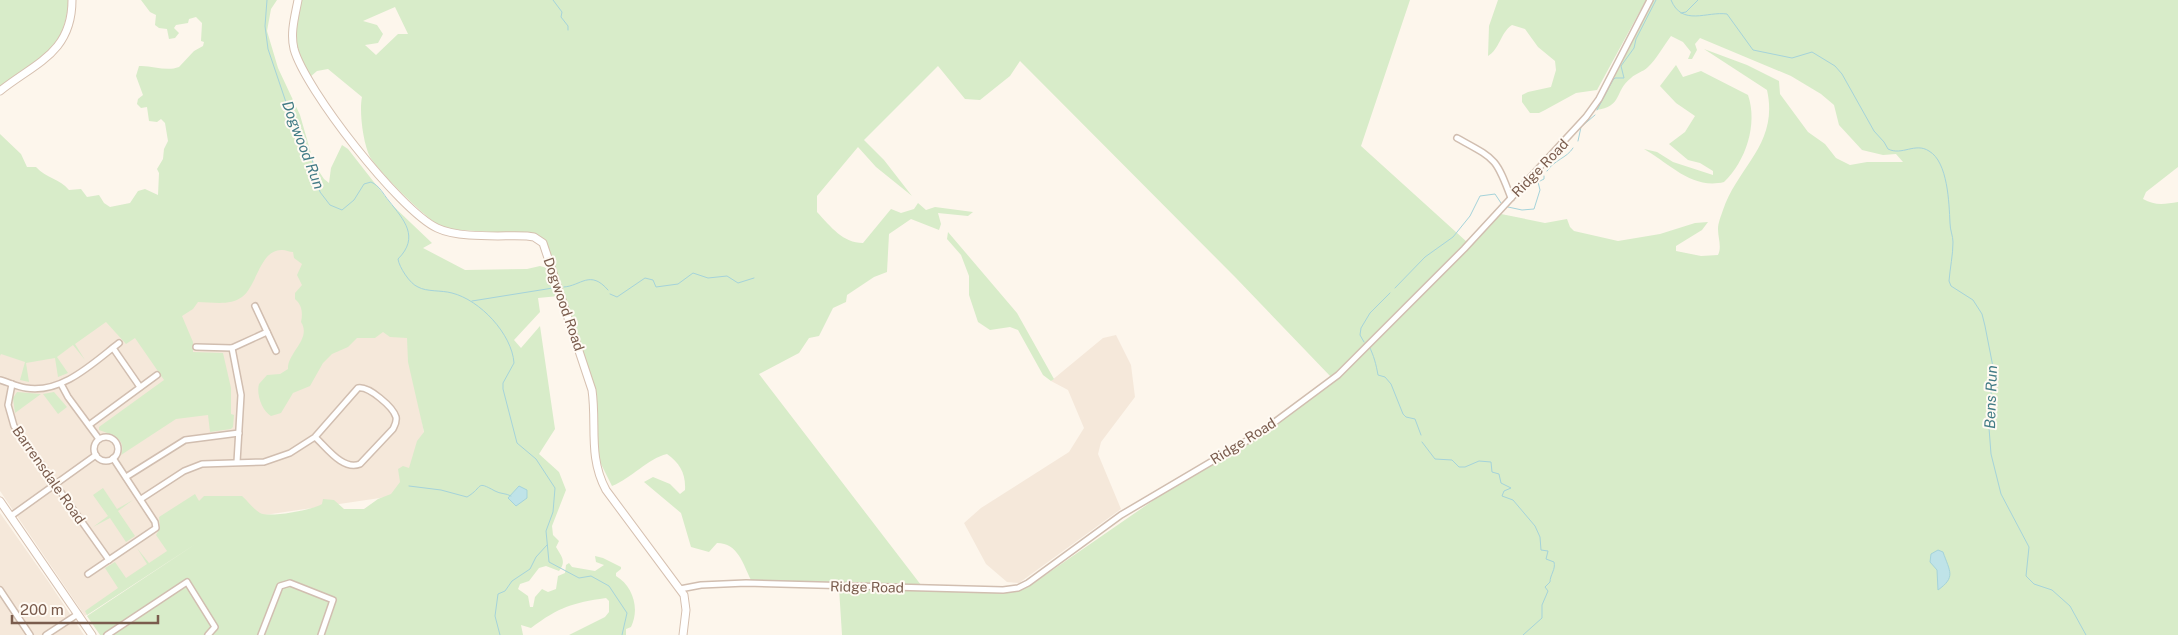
<svg xmlns="http://www.w3.org/2000/svg" width="2178" height="635" font-family="'Public Sans',sans-serif">
	<style>
		.residential { fill: #f5e8da }
		.green { fill: #d8ecc9; fill-rule: evenodd }
		.water { fill: #bfe3e8; stroke: #a5d3da }
		.lines { fill: none; stroke-linecap: round; stroke-linejoin: round }
		.stream { stroke: #a5d3da; stroke-width: 1 }
		.street-casing { stroke: #d1beb0; stroke-width: 8 }
		.secondary-casing { stroke: #d6c0b0; stroke-width: 9 }
		.street { stroke: #fff; stroke-width: 5 }
		.secondary { stroke: #fff; stroke-width: 7 }
		.labels { text-anchor: middle; stroke-width: 4; stroke-linejoin: round; paint-order: stroke }
		.street-label { font-size: 14px; fill: #7a5c4d; stroke: #fffaf3 }
		.water-label { font-size: 15px; font-style: italic; fill: #437c86; stroke: #fffaf3 }
	</style>
	<rect width="100%" height="100%" fill="#fdf6ec"/>
	<g class="residential">
		<path d="M304 189 406 330 434 490 231 520 85 616 0 491V284Z"/>
		<path d="M1116 335 1131 365 1135 397 1101 442 1098 454 1121 509 1019 583 1007 582 986 564 964 523 981 508 1069 452 1084 428 1068 390 1051 381 1103 338Z"/>
		<path d="M0 513 48 581 84 635H0Z"/>
	</g>
	<g class="green">
		<path d="M0 0H69C61 60 42 54 0 88Z"/>
		<path d="M141 0H277L271 9 267 31 278 68 300 115 314 164 324 179 329 183 331 168 342 145 348 149 391 204 432 243 423 248 465 270 527 269 540 266 547 268 559 296 538 298 540 312 514 340 521 348 540 326 555 429 539 454 559 472 566 490 552 526 553 535 559 541 556 547C561 556 567 561 559 571L546 566 539 568 529 581 520 584 518 589 528 596 530 607H533L535 597 542 589 548 592 556 589 558 576 565 573 566 565 569 563 572 567 595 571 604 565 596 562 595 556 603 558 621 567V569L616 573V576C633 586 640 609 631 627L626 629V635H569L605 617 609 612V601L606 598C572 603 559 607 531 628L521 625 523 635H100L87 616 197 543 87 615 85 611 118 588 105 568 115 562 126 578 147 564 137 548 149 563 167 551 156 535 160 528 159 517 195 494 199 501 204 496H242C248 501 253 509 260 513 269 518 313 510 322 504L323 499 334 500 344 509H364L378 499 391 494 400 482 398 469 403 466 409 468 417 441 424 432 408 362 407 338 390 337 383 332 375 338H357L348 347 332 354 323 363 310 386 293 393 281 413 271 416C262 411 256 394 259 384L267 375 280 374 288 369C287 353 312 339 301 322 303 313 302 305 295 299V293L302 285 297 275 302 264 294 258 293 252C289 252 286 250 282 250 260 249 257 286 242 297 230 306 212 302 198 302L193 309 182 316 193 342V352L223 353 231 388V414L234 415 233 427 231 429 210 432 208 415 176 419 121 455C127 438 112 435 99 430V427L164 380 135 338 126 344 106 322 75 344 85 360 73 345 57 357 68 373 58 377 55 358 26 363 29 382 20 380 25 362 1 354 0 356V134L21 154 27 167H36C46 178 60 179 69 190L81 189 87 197 99 195 104 203 110 207 130 203 138 191 145 189 158 195 159 173 157 169 163 159 164 149 168 141 165 123 161 119 157 122 149 121 147 107 141 108 137 104 138 99 143 95 136 76 139 66C152 65 166 72 179 67L194 51 203 46 204 42 201 41 202 23 196 17 189 19 188 23 176 25 174 28 179 33 175 38 169 39 167 29 159 28 155 25 156 15 150 12Z"/>
		<path d="M301 0H1410L1361 146 1467 242 1331 377 1236 278 1020 61 1010 76 980 100 965 99 938 66 864 140 884 160 912 196 876 167 858 147 817 196V212C831 227 843 243 863 243L891 209 901 213 914 209 918 203 926 210 935 207 973 212 968 216 938 213 941 224 939 230 911 219 889 234 887 272 874 277 847 295 846 302 833 308 819 336 809 338 799 353 759 374 921 585 751 580C743 564 738 543 717 543L709 552 691 547 681 513 644 482 653 477 670 484 680 494 685 490C686 474 680 463 667 454 647 459 632 478 612 486L599 460 597 461 596 391 546 241 538 235 445 229C429 222 379 172 370 157 363 143 359 111 362 97L328 69 317 71 310 77 296 48 295 31ZM395 7 408 34H398L376 55 365 45 378 43 383 34 377 25 363 21Z"/>
		<path d="M1498 0H1646L1597 90 1576 93 1545 110 1539 113H1530L1522 102V95L1528 92 1551 87 1556 70 1555 61 1538 47 1525 29 1512 25C1500 33 1500 49 1488 56L1489 26Z"/>
		<path d="M1653 0H2178V167L2146 192 2143 199C2155 206 2165 204 2178 202V635H842L839 588 1008 593 1028 587 1161 495 1260 436 1332 383 1501 214 1545 223 1567 219 1570 227 1574 231 1618 241 1660 234 1695 223 1708 222 1702 230 1676 246V251L1701 256 1718 255C1722 247 1718 238 1718 229 1718 223 1721 216 1723 210 1738 166 1779 144 1767 90L1704 49 1747 65 1779 81 1780 94 1808 132 1825 144 1836 158 1850 165 1867 162H1903L1896 154 1883 155 1862 150 1839 125 1834 105 1821 94 1791 76 1700 38 1695 44 1697 50 1692 59H1688L1691 52 1683 42 1671 36C1664 45 1656 60 1648 67 1643 72 1636 73 1631 78 1614 91 1623 107 1596 110Z"/>
		<path d="M1676 65 1683 77 1701 71 1748 95C1758 124 1746 161 1724 182 1692 190 1669 163 1644 149L1657 152 1673 162 1713 175V171L1700 163 1688 160 1669 144 1685 132 1695 116 1676 103 1660 86Z"/>
		<path d="M948 232 1017 313 1054 379 1051 381 1043 375 1018 330 1010 327 990 330 978 322 969 295V276L961 255 947 239Z"/>
		<path d="M17 392 41 394 15 413 13 398Z"/>
		<path d="M54 392 67 407 58 414 43 394Z"/>
		<path d="M103 488 117 509 133 500 118 511 135 536 126 542 110 518 93 527 108 516 93 495Z"/>
	</g>
	<g class="water">
		<path d="M519 486 527 490V498L516 506 508 498Z"/>
		<path d="M1938 550 1943 552C1950 572 1956 577 1938 590L1937 570 1930 562 1931 554Z"/>
	</g>
	<g class="lines">
		<g class="stream">
			<path d="M267 0 265 26 268 49 293 123 312 159 320 192 330 205 342 210 354 200 364 184 371 182C380 186 383 194 389 201 404 220 420 237 398 259 399 267 410 284 418 287 427 292 441 290 452 293 480 300 512 334 514 363L503 383V389L517 443 536 459 555 488 553 512 546 531 549 562 579 578 591 576 609 586 627 613 622 635"/>
			<path d="M553 0 562 12 561 17 568 26V30"/>
			<path d="M1671 0C1682 27 1707 11 1727 14L1753 50 1792 58 1812 52 1835 66 1842 74 1874 131 1884 142 1888 149C1902 156 1915 142 1929 151 1948 162 1949 203 1950 223 1950 230 1953 236 1953 242 1953 255 1950 268 1949 281L1951 286 1973 300 1982 314 1985 326 1994 372 1988 415 1991 454 2001 494 2029 547 2026 576 2034 584 2052 590 2070 606 2086 635"/>
			<path d="M1681 13 1686 12 1698 0"/>
			<path d="M1597 110 1613 80 1615 78H1624L1621 66 1634 48 1636 39 1656 0"/>
			<path d="M1578 141 1581 127 1595 115"/>
			<path d="M1547 171C1554 160 1567 158 1573 148"/>
			<path d="M1508 207 1522 210 1534 209 1540 190 1538 182 1544 179V176"/>
			<path d="M564 287C581 286 590 269 608 290"/>
			<path d="M1395 288 1425 257 1453 237 1470 216 1480 196 1495 194 1501 203"/>
			<path d="M610 294 617 297 645 278 653 280 656 287 678 284 693 273 708 278 727 276 738 283 754 278"/>
			<path d="M472 301 553 288"/>
			<path d="M1364 342 1360 335 1361 328 1370 313 1390 293"/>
			<path d="M1369 346C1374 356 1376 364 1378 375L1385 377 1391 384 1403 414 1406 417 1415 419 1421 435"/>
			<path d="M1422 442 1435 459 1452 460 1459 467H1465L1479 461 1491 462 1492 472 1499 474 1501 483 1511 488 1504 491 1502 496 1513 500 1535 526 1540 537 1541 550 1548 551 1546 559 1554 562C1556 569 1550 575 1550 582L1545 587 1548 591 1542 605V618L1523 635"/>
			<path d="M409 486 441 490 467 497C484 487 475 480 495 491 500 494 506 493 511 496"/>
			<path d="M500 635 495 616 498 594 505 591 512 581 530 569 536 557 547 545"/>
		</g>
		<defs>
			<g id="street">
				<path d="M1457 138C1495 159 1496 157 1511 198"/>
				<path d="M255 306 276 351"/>
				<path d="M196 347 232 348 267 332"/>
				<path d="M113 348 140 387"/>
				<path d="M232 348 241 395 237 462"/>
				<path d="M0 380C8 382 17 387 26 388 62 394 93 363 119 343"/>
				<path d="M12 384 8 405 14 426 109 560"/>
				<path d="M61 384 68 397 99 439"/>
				<path d="M89 425 157 375"/>
				<circle cx="106" cy="449" r="12"/>
				<path d="M126 477 185 440 239 433"/>
				<path d="M141 499 184 471 202 464 264 462 290 453 315 437 358 388C369 386 393 407 396 417 397 422 395 425 393 429L360 464C343 471 327 448 315 437"/>
				<path d="M11 516 96 455"/>
				<path d="M88 574 156 528 155 522 113 458"/>
				<path d="M680 589 701 585 746 583 1003 590 1018 588 1028 583 1121 515 1260 433 1338 375 1464 249 1586 117 1599 99 1650 0"/>
				<path d="M0 590 30 635"/>
				<path d="M46 635 78 614"/>
				<path d="M107 635 187 582 215 627 208 635"/>
				<path d="M261 635 280 586 290 583 333 600 321 635"/>
			</g>
			<g id="secondary">
				<path d="M298 0C295 16 290 33 294 49 305 89 399 210 437 228 460 239 502 235 527 236L534 237 543 243 592 390C597 425 588 457 606 490L684 595 686 610 683 635"/>
				<path d="M0 91C35 63 72 53 72 0"/>
				<path d="M0 501 92 635"/>
			</g>
		</defs>
		<use href="#street" class="street-casing"/>
		<use href="#secondary" class="secondary-casing"/>
		<use href="#street" class="street"/>
		<use href="#secondary" class="secondary"/>
	</g>
	<g class="labels">
		<g class="street-label">
			<text transform="translate(1540 168) rotate(-46)" y="5">Ridge Road</text>
			<text transform="translate(564 304) rotate(71)" y="5">Dogwood Road</text>
			<text transform="translate(1243 441) rotate(-32)" y="5">Ridge Road</text>
			<text transform="translate(49 475) rotate(55)" y="5">Barrensdale Road</text>
			<text transform="translate(867 587) rotate(1)" y="5">Ridge Road</text>
		</g>
		<g class="water-label">
			<text transform="translate(303 145) rotate(69)" y="5">Dogwood Run</text>
			<text transform="translate(1991 397) rotate(-88)" y="5">Bens Run</text>
		</g>
	</g>
	<path d="M12 615v8h146v-8" fill="none" stroke="#7a5c4d" stroke-width="2.5"/>
	<text x="20" y="615" font-size="15" fill="#7a5c4d" stroke="#fffaf3" stroke-width="4" paint-order="stroke">200 m</text>
</svg>
